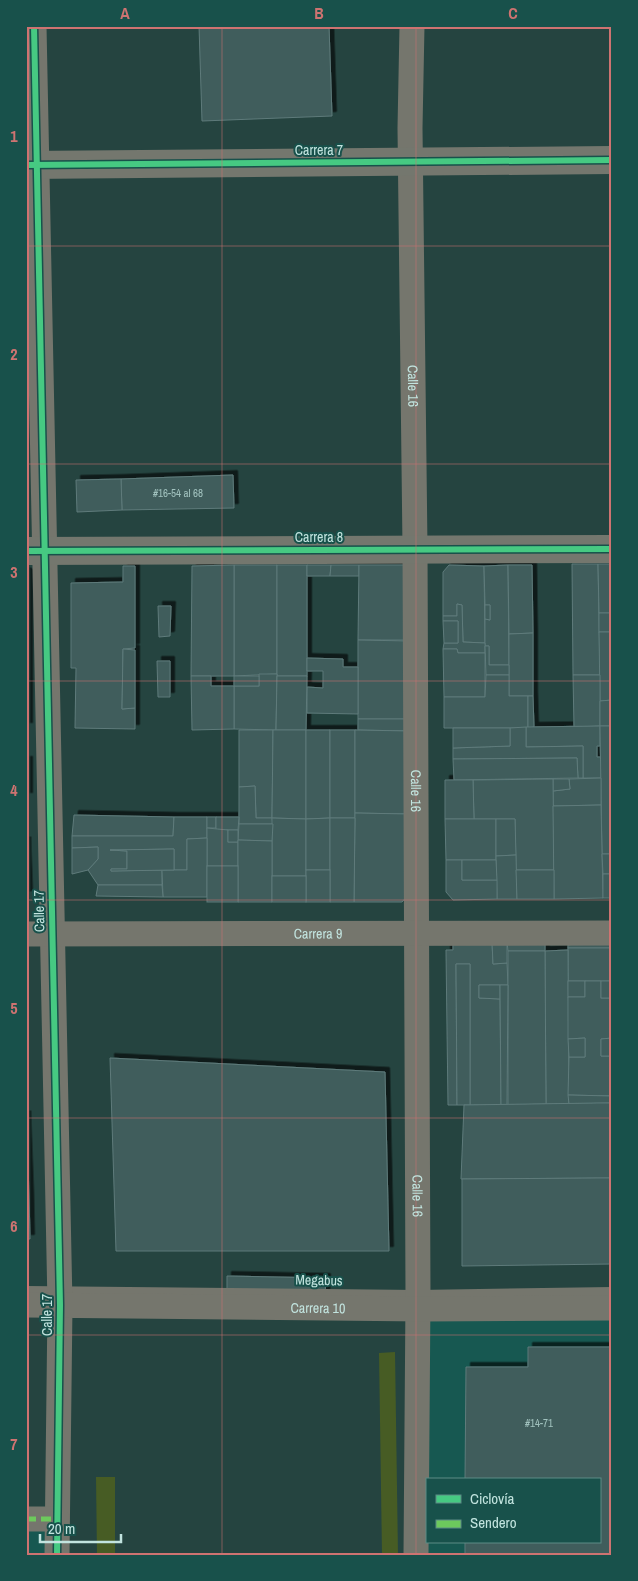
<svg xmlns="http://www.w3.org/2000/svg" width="638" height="1581" font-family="'Archivo Narrow',sans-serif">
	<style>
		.built { fill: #175851; fill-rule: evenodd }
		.green { fill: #475c24 }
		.building { fill: #3f5d5c; stroke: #5f7b7b; filter: url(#shadow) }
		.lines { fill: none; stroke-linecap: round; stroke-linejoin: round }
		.lane { stroke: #75766d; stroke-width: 12 }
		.street { stroke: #75766d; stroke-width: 25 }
		.secondary { stroke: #74776e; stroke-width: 28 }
		.quiet { stroke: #6dc95d; stroke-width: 5; stroke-dasharray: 10 5; stroke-linecap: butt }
		.cycleway-casing { stroke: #18514b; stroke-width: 9 }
		.cycleway { stroke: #46c982; stroke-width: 6 }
		.grid { fill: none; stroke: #ce7371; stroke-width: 1; stroke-opacity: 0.55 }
		.labels { text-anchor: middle; stroke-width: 4; stroke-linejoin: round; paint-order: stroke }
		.number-label { font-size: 11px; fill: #a1c2be }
		.street-label { font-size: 14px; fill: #c2e4df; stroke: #18514b }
		.neatline { fill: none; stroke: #ce7371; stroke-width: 2 }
		.grid-label { font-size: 16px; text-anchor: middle; font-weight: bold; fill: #ce7371 }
	</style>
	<defs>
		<filter id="shadow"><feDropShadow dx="4.5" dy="-4.5" stdDeviation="0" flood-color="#0009"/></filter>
	</defs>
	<rect width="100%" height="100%" fill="#254440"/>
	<g class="built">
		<path d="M612 1308V1555H416L418 1309ZM427 1480H599V1542H427Z"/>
		<rect x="26" y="1519" width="31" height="36"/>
	</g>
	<g class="green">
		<path d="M395 1352 398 1555H382L379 1353Z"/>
		<path d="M96 1477H115V1555H97Z"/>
	</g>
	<g class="building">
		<path d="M199 26H329L332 116 202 121Z"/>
		<path d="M233 475 234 508 122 510 121 479Z"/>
		<path d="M121 479 122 510 77 512 76 480Z"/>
		<path d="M572 564H598L600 675H573Z"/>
		<path d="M598 564H612V613H599Z"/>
		<path d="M234 565H277V674L234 676Z"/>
		<path d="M234 565V676H191L192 566Z"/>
		<rect x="277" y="565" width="30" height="111"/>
		<path d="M307 565H331L330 576H307Z"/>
		<path d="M331 565H359V576H330Z"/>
		<path d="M359 565H410L411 640H358Z"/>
		<path d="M449 565 484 566 485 643 463 642 462 605 457 604V616H443V572Z"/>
		<path d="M508 565 509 665H489V646H485V619L490 620V605H485L484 566Z"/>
		<path d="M508 565H532L533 633 509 634Z"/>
		<path d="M123 566H135V648L123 649 122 709 135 708V729L75 728 76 668H71V583L123 582Z"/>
		<path d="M26 572 28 574V637H26Z"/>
		<path d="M457 604 462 605 463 642 485 643V653H458L457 649H443L444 643H458V621H443V616H457Z"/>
		<path d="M485 605H490V620L485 619Z"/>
		<path d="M158 606H171L170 636 159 637Z"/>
		<rect x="599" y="613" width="13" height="19"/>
		<path d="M443 621H458V643H444Z"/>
		<path d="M599 632H612V700L600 701Z"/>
		<path d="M533 633V696H509V634Z"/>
		<rect x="26" y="637" width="2" height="46"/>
		<path d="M358 640 410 641V719H358Z"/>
		<path d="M485 646H489V665H509V675H486Z"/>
		<path d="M123 649 135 650V708L122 709Z"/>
		<path d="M443 649H457L458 653H485V697H444Z"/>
		<path d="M307 658 343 659V667H358V714L307 713V687L323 688V671H307Z"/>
		<path d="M157 661H170V697H158Z"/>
		<path d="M259 674H277L276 730 234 729V686H259Z"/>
		<path d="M486 675H509V696H528V728H444V697H485Z"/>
		<path d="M573 675H600V726L574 727Z"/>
		<path d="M191 676H211V686H234V729L192 730Z"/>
		<rect x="234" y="676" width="25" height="10"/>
		<path d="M277 676H307L306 730H276Z"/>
		<rect x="26" y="683" width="2" height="44"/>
		<path d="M528 696H533L534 727 528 728Z"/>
		<path d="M612 700V726H600V701Z"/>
		<path d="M358 719H410V731L358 730Z"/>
		<path d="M600 726V746H597V757H601V778H583V746L526 747V727Z"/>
		<path d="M600 726H612V854H602Z"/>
		<path d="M526 727V747L583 746V778H578L577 758 453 759V748L510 746V728Z"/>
		<path d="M453 728H510V746L453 748Z"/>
		<path d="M239 730H273L272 818H256L255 786 239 787Z"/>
		<path d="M273 730H306V819L272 818Z"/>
		<path d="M306 730H330V818L306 819Z"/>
		<rect x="330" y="730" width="25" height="88"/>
		<path d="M355 730 410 731 409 814 355 813Z"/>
		<path d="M577 758 578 778 454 780 453 759Z"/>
		<rect x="26" y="761" width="2" height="36"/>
		<path d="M601 778V805L553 806V791L570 789 569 779Z"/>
		<path d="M553 779H569L570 789 553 791Z"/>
		<path d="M553 779 554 870H516L515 819H474L473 780Z"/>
		<path d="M445 780H473L474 819H445Z"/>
		<path d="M255 786 256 818H272L273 824H239V787Z"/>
		<path d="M601 805 603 898 554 899 553 806Z"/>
		<path d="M355 813 409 814V894L402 902H354Z"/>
		<path d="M74 815 174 817 173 836H72Z"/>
		<path d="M174 817H207V838L187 839V870H174V849L110 850 127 851V869H111V871L162 870V885H98L88 870 98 859V847L72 848V836H173Z"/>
		<rect x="207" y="817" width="9" height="11"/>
		<path d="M216 817H239L238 830H216Z"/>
		<path d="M272 818 306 819V876H272Z"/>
		<path d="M330 818V870H306V819Z"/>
		<path d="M330 818H355L354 902H330Z"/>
		<path d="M445 819H496V860H446Z"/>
		<path d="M496 819H515L516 855 496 856Z"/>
		<path d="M239 824H273L272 841 238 840Z"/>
		<path d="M207 828 228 830V842H238V866H207Z"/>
		<rect x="228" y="830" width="10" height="12"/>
		<path d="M207 838V897H163L162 870H187V839Z"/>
		<path d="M238 840 272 841V902H238Z"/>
		<path d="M26 841 28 894 26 896Z"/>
		<path d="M98 847V859L88 870 72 874V848Z"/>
		<path d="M174 849V870L111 871V869H127V851L110 850Z"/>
		<path d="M602 854H612V874H603Z"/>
		<path d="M516 855 517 899H497L496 856Z"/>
		<path d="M446 860H462V880H497V899L453 900 446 892Z"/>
		<path d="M462 860H496L497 880H462Z"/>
		<rect x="207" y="866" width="31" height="36"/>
		<rect x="306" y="870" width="24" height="32"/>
		<path d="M516 870H554V899H517Z"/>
		<rect x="603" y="874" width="9" height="24"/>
		<rect x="272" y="876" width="34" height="26"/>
		<path d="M98 885H162L163 897 96 896Z"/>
		<path d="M612 938V948H568V945Z"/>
		<path d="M453 942H492L493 964 507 963 508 985H479V998L500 999 501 1105H470V964H456L457 1105H448L446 950H453Z"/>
		<path d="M492 942H507V963L493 964Z"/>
		<path d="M507 942H545V951H508Z"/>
		<rect x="568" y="948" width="44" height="33"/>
		<path d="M568 950 569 1104H546L545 951Z"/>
		<path d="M508 951H545L546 1104 508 1105Z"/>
		<path d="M456 964H470V1105H457Z"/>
		<rect x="568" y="981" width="17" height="16"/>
		<path d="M585 981H601V998H612V1038L601 1039V1056H612V1096L568 1095 569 1057H585V1038L568 1039V997H585Z"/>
		<rect x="601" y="981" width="11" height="17"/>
		<path d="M479 985H500V999L479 998Z"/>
		<path d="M500 985H508L507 1105H501Z"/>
		<path d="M585 1038V1057H569L568 1039Z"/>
		<path d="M612 1038V1056H601V1039Z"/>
		<path d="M110 1058 385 1072 389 1251H116Z"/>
		<path d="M568 1095 612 1096V1103L569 1104Z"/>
		<path d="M597 1103H612V1178L461 1179 464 1105Z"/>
		<path d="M26 1115 29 1194H26Z"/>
		<path d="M597 1178H612V1264L462 1266V1179Z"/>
		<path d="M26 1194H29L30 1239H26Z"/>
		<path d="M227 1276 326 1278 325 1295 227 1294Z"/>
		<path d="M528 1347H612V1555H465V1542H599V1480H465L466 1367H528Z"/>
	</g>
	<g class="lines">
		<path class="lane" d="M26 1292 418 1296 612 1293"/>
		<g class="street">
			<path d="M34 26 60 1305 57 1555"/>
			<path id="s1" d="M412 26 410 128 415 548 418 1296 416 1555"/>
			<path id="s2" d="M26 934 612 933"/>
			<path id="s3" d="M26 1305 424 1309 612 1308"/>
			<path d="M26 1519H57"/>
		</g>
		<g class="secondary">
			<path d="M26 165 612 160"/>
			<path d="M26 551 612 549"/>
		</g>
		<path class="quiet" d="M26 1519H57"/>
		<defs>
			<g id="cycleway">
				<path d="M34 26 60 1305 57 1555"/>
				<path d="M26 165 612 160"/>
				<path d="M26 551 612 549"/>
			</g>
		</defs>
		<use href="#cycleway" class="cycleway-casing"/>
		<use href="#cycleway" class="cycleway"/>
	</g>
	<path class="grid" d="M222 26V1555M416 26V1555M26 246H612M26 464H612M26 681H612M26 900H612M26 1118H612M26 1335H612"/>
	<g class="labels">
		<g class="number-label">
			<text x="178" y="497">#16-54 al 68</text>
			<text x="539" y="1427">#14-71</text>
		</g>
		<g class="street-label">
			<text x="319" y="155">Carrera 7</text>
			<text dy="5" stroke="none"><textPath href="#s1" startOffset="360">Calle 16</textPath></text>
			<text x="319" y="542">Carrera 8</text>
			<text dy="5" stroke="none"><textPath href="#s1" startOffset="765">Calle 16</textPath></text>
			<text transform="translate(39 911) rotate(-91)" y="5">Calle 17</text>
			<text dy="5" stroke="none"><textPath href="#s2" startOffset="292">Carrera 9</textPath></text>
			<text dy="5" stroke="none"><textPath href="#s1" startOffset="1170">Calle 16</textPath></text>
			<text transform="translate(319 1280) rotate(1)" y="5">Megabus</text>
			<text dy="5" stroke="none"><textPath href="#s3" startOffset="292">Carrera 10</textPath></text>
			<text transform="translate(47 1315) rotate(-90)" y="5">Calle 17</text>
		</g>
	</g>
	<rect width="638" height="1581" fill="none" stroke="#18514b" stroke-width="55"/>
	<rect x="426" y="1478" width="175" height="65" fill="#18514b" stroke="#5c8c86"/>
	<rect x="436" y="1495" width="25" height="8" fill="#46c982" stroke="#5c8c86"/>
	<text x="470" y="1504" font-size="15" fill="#c2e4df">Ciclovía</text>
	<rect x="436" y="1520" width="25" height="8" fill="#6dc95d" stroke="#5c8c86"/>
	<text x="470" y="1528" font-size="15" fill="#c2e4df">Sendero</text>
	<path d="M40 1534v8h81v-8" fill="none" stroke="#c2e4df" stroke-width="2.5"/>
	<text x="48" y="1534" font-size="15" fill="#c2e4df" stroke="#18514b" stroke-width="4" paint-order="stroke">20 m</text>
	<rect x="28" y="28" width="582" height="1526" class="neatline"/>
	<g class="grid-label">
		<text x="125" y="19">A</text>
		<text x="319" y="19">B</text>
		<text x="513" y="19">C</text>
		<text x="14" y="142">1</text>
		<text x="14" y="360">2</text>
		<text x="14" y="578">3</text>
		<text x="14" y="796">4</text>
		<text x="14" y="1014">5</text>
		<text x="14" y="1232">6</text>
		<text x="14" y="1450">7</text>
	</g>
</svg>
